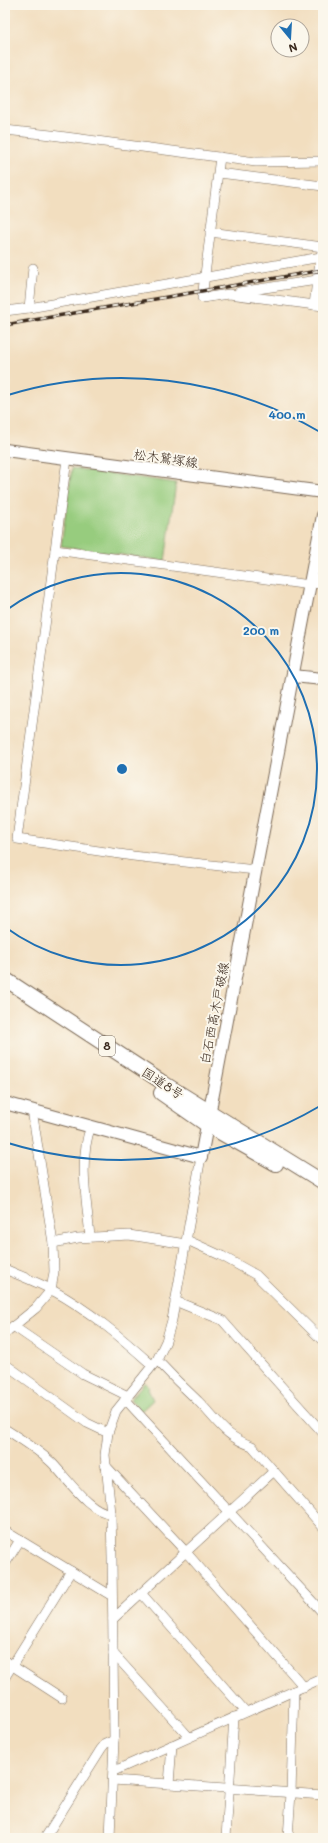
<svg xmlns="http://www.w3.org/2000/svg" width="328" height="1843" font-family="Mali,'Klee One',sans-serif">
	<style>
		.green { fill: #97cc7e; stroke: #697b4e }
		.lines { fill: none; stroke-linecap: round; stroke-linejoin: round }
		.minor-casing { stroke: #7b6956; stroke-width: 10 }
		.major-casing { stroke: #7b6956; stroke-width: 14 }
		.highway-casing { stroke: #7b6956; stroke-width: 16 }
		.minor { stroke: #fff; stroke-width: 9 }
		.major { stroke: #fff; stroke-width: 12 }
		.highway { stroke: #fff; stroke-width: 14 }
		.rail-casing { stroke: #3b2a1e; stroke-width: 3.5 }
		.rail { stroke: #fbf7ec; stroke-width: 2; stroke-dasharray: 6; stroke-linecap: butt }
		.ring { fill: none; stroke: #1f6fb2; stroke-width: 2 }
		.labels { text-anchor: middle; stroke-width: 4; stroke-linejoin: round; paint-order: stroke }
		.shield { fill: #fbf7ec; stroke: #75685c; stroke-width: 1 }
		.shield-label { font-size: 12px; font-weight: bold; fill: #3b2a1e }
		.street-label { font-size: 13px; fill: #3b2a1e; stroke: #fbf7ec }
		.centre { fill: #1f6fb2; stroke: #fbf7ec; stroke-width: 2 }
		.ring-label { font-size: 12px; text-anchor: middle; font-weight: bold; fill: #1f6fb2; stroke: #fbf7ec; stroke-width: 4; stroke-linejoin: round; paint-order: stroke }
	</style>
	<rect width="100%" height="100%" fill="#fbf7ec"/>
	<filter id="ink" filterUnits="userSpaceOnUse"><feTurbulence type="fractalNoise" baseFrequency=".025" numOctaves="2"/><feDisplacementMap in="SourceGraphic" scale="8" xChannelSelector="R" yChannelSelector="G"/><feConvolveMatrix kernelMatrix="1 2 1 2 8 2 1 2 1" color-interpolation-filters="sRGB"/></filter>
	<filter id="wash" filterUnits="userSpaceOnUse"><feTurbulence type="fractalNoise" baseFrequency=".012" numOctaves="4" result="noise"/><feDisplacementMap in="SourceGraphic" scale="16" xChannelSelector="R" yChannelSelector="G"/><feGaussianBlur stdDeviation="0.9" result="paint"/><feColorMatrix in="noise" values="0 0 0 0 0 0 0 0 0 0 0 0 0 0 0 0 0 1.4 0 .05"/><feComposite in="paint" operator="in"/></filter>
	<g filter="url(#wash)">
		<rect width="100%" height="100%" fill="#f2debf"/>
		<g class="green">
			<path d="M72 468 176 483 165 561 61 546Z"/>
			<path d="M145 1382 149 1387 148 1389 153 1400 141 1411 130 1399Z"/>
		</g>
	</g>
	<g filter="url(#ink)">
		<g class="lines">
			<defs>
				<g id="minor">
					<path d="M5 130 51 135 256 162 323 161"/>
					<path d="M220 157 202 298 229 294 323 306"/>
					<path d="M219 173 323 186"/>
					<path d="M210 232 323 247"/>
					<path d="M317 280 322 251"/>
					<path d="M239 292 317 280 314 305"/>
					<path d="M29 308 321 257"/>
					<path d="M5 311 29 308 33 268"/>
					<path d="M67 459 17 839 133 856 255 870"/>
					<path d="M55 550 310 585"/>
					<path d="M311 583 323 584"/>
					<path d="M90 1237C87 1201 78 1161 91 1126"/>
					<path d="M187 1240 222 1256 256 1275 323 1341"/>
					<path d="M53 1243 78 1238 129 1235 186 1244"/>
					<path d="M5 1269C20 1276 37 1282 52 1290 89 1310 122 1338 152 1365"/>
					<path d="M175 1301 222 1320 323 1433"/>
					<path d="M13 1326 83 1374 128 1396"/>
					<path d="M5 1333 36 1308 51 1290 54 1272 53 1243 32 1110"/>
					<path d="M157 1360C170 1374 184 1388 198 1401 218 1421 224 1436 252 1446L323 1527"/>
					<path d="M5 1364 87 1423 108 1433"/>
					<path d="M125 1399 323 1613"/>
					<path d="M5 1429C21 1439 37 1449 51 1462 65 1475 90 1514 111 1513"/>
					<path d="M105 1465 185 1551 304 1687"/>
					<path d="M5 1531 112 1596"/>
					<path d="M5 1564 20 1540"/>
					<path d="M141 1593 246 1712"/>
					<path d="M113 1619 274 1471"/>
					<path d="M113 1653 189 1737"/>
					<path d="M5 1661 62 1698"/>
					<path d="M5 1677 71 1571"/>
					<path d="M114 1771 323 1678"/>
					<path d="M113 1780 323 1795"/>
					<path d="M169 1784 172 1745"/>
					<path d="M45 1838 101 1749 105 1744 114 1740"/>
					<path d="M110 1838 114 1740 112 1557 111 1513 105 1455 108 1433 116 1411 157 1360 166 1341 172 1320 201 1157"/>
					<path d="M226 1838 234 1717"/>
					<path d="M288 1838 291 1793 294 1691"/>
				</g>
				<g id="major">
					<path d="M5 450 323 492"/>
					<path d="M293 676 323 679"/>
					<path d="M5 1103 201 1157 323 515"/>
				</g>
				<g id="highway">
					<path d="M5 979 165 1084 323 1182"/>
					<path d="M161 1093 207 1125 276 1164"/>
				</g>
			</defs>
			<use href="#minor" class="minor-casing"/>
			<use href="#major" class="major-casing"/>
			<use href="#highway" class="highway-casing"/>
			<use href="#minor" class="minor"/>
			<use href="#major" class="major"/>
			<use href="#highway" class="highway"/>
			<defs>
				<path id="rail" d="M5 325 323 270"/>
			</defs>
			<use href="#rail" class="rail-casing"/>
			<use href="#rail" class="rail"/>
		</g>
	</g>
	<g class="ring">
		<path d="M5 611A196 196 0 1 1 5 927"/>
		<path d="M320 1106A391 391 0 0 1 8 1143M8 395A391 391 0 0 1 320 432"/>
	</g>
	<g class="labels">
		<rect class="shield" x="99" y="1036" width="16" height="20" rx="3"/>
		<g class="shield-label">
			<text x="107" y="1050">8</text>
		</g>
		<g class="street-label">
			<text transform="translate(166 458) rotate(8)" y="5">松木鷲塚線</text>
			<text transform="translate(214 1013) rotate(-79)" y="5">白石西高木戸破線</text>
			<text transform="translate(163 1083) rotate(33)" y="5">国道8号</text>
		</g>
	</g>
	<circle cx="122" cy="769" r="6" class="centre"/>
	<g class="ring-label">
		<text x="287" y="419">400 m</text>
		<text x="261" y="635">200 m</text>
	</g>
	<rect width="328" height="1843" fill="none" stroke="#fbf7ec" stroke-width="20"/>
	<g transform="translate(290 38) rotate(162)"><circle r="19" fill="#fbf7ec" stroke="#aea59a"/>
	<path d="M0-3L7 15L0 10L-7 15Z" fill="#1f6fb2"/>
	<text y="-6" font-size="11" font-weight="bold" text-anchor="middle" fill="#3b2a1e">N</text>
	</g>
</svg>
